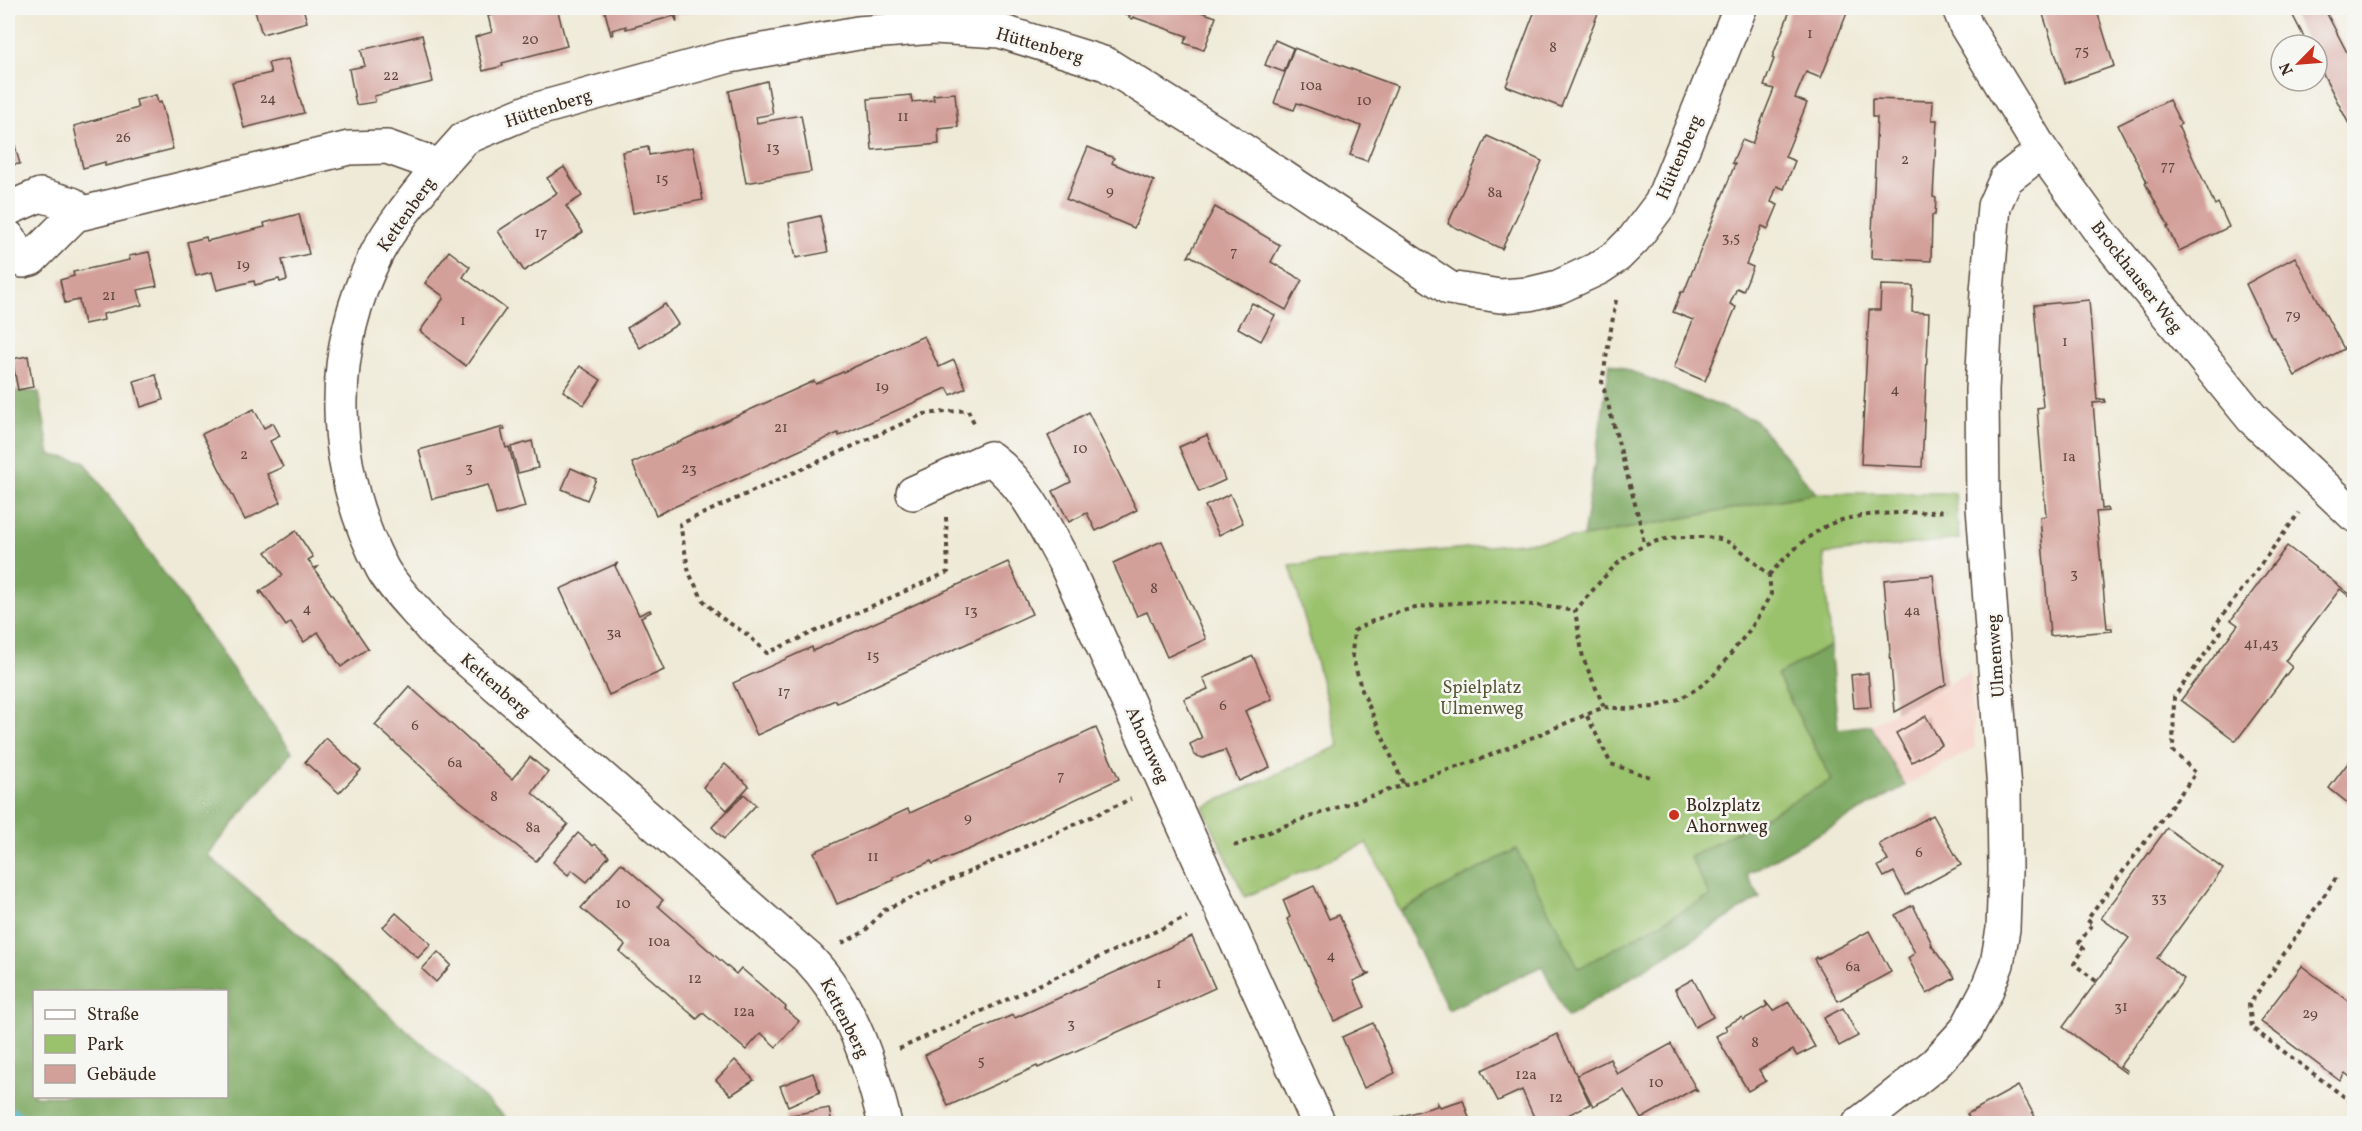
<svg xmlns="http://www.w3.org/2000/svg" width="2362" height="1131" font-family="Vollkorn,serif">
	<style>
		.built { fill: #f7d1c7 }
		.green { fill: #9ac16c; stroke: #6a7645; stroke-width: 1.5 }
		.forest { fill: #7ba760; stroke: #5b683f; stroke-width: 1.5; fill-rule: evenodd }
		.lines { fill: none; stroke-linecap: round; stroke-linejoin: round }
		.stream { stroke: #49b0c8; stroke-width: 12 }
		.building { fill: #d39f99 }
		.minor-casing { stroke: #56473a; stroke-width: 36 }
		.path { stroke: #56473a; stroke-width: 4; stroke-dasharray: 4.5 4.5; stroke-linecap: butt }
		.minor { stroke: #fff; stroke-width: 33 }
		.poi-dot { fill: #c8321e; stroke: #f6f6f2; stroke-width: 2 }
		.labels { text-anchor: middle; stroke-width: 5; stroke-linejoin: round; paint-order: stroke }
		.number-label { font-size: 15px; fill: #61473d }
		.street-label { font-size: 18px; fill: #3b2a1e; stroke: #f6f6f2 }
		.park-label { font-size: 18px; fill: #585735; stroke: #f6f6f2 }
		.poi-label { font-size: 18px; fill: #3b2a1e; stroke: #f6f6f2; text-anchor: start }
	</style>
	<rect width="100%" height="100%" fill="#f6f6f2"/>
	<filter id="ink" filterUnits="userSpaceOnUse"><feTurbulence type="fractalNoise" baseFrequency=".0167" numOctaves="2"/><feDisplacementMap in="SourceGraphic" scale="12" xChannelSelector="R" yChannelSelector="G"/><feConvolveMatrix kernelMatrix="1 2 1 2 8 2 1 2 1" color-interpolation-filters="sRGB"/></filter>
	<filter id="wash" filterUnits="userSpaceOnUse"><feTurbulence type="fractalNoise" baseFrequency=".008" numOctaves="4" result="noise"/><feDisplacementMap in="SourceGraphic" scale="24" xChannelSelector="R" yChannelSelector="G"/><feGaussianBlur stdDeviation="1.35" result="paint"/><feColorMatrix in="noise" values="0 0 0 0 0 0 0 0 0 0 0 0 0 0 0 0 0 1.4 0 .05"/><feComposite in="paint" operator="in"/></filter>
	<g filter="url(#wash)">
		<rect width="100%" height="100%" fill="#efead7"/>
		<path class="built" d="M1970 671 1975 748 1905 786 1871 725Z"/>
		<path class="green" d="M1816 493H1955L1959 539 1824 554 1830 646 1777 675 1832 780 1691 857 1711 896 1579 969 1516 850 1400 911 1367 843 1245 897 1203 807 1339 746 1290 565 1583 537Z"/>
		<g class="forest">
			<path d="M1610 363 1755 420 1816 493 1583 537Z"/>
			<path d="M8 391 39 392 50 455 84 461 292 752 208 855 512 1123H8ZM34 992H226V1096H34Z"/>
			<path d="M1830 646 1838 729 1871 725 1905 786 1747 874 1760 898 1567 1017 1542 966 1448 1010 1400 911 1516 849 1579 968 1710 896 1690 857 1832 780 1777 675Z"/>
		</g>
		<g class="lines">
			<path class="stream" d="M8 1111 29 1124"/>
		</g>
		<g id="blocks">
			<g class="building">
				<path d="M254 8H303L307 22 262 34Z"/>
				<path d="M522 8H557L567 46 502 63 503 66 483 71 475 37 492 32 488 16Z"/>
				<path d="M604 8H694V11L676 14 677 22 674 16 626 29V26L612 30 613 34 611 35Z"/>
				<path d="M1109 8H1199L1198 11 1216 17 1204 50 1184 43 1187 36 1133 17 1132 19 1129 18 1130 16Z"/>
				<path d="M1536 8H1600L1561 107 1506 86Z"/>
				<path d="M1791 8H1849L1821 78 1806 72 1795 98 1807 103 1785 157 1795 161 1784 189 1777 186 1771 202 1778 205 1768 229 1762 226 1746 264 1753 267 1743 291 1737 288 1730 304 1736 307 1705 381 1674 368 1693 320 1673 312 1681 292H1684L1735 164 1732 163 1742 140 1752 144 1774 89 1764 86 1774 59 1772 58Z"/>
				<path d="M2041 8H2096L2114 66 2065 83Z"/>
				<path d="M2289 8H2324L2354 66V123L2350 126 2317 62V45H2308Z"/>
				<path d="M422 35 433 82 374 96 375 102 356 105 349 69 365 66 361 50Z"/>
				<path d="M1275 40 1293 48 1284 72 1265 65Z"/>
				<path d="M1294 48 1397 86 1367 161 1350 155 1361 126 1297 103 1294 110 1274 103Z"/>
				<path d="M288 59 304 113 244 128 232 82 271 73 268 63Z"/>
				<path d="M767 81 773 114 756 117 757 123 801 115 811 172 746 183 729 91Z"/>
				<path d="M955 93 958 127 938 129 939 144 872 150 868 99 911 95 912 102 934 100 933 95Z"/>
				<path d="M156 95 158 103 161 102 173 149 105 166V162L83 168 74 126 138 108 136 100Z"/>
				<path d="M1872 99 1933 101 1932 120H1937L1933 197 1936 198 1935 215H1932L1931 261 1871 258 1877 117H1872Z"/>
				<path d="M2169 100 2181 124 2178 126 2215 205 2218 203 2229 227 2179 251 2167 227H2169L2145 183 2147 182 2118 125Z"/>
				<path d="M8 128H10L20 164 8 165Z"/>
				<path d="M1487 136 1542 161 1502 249 1448 224Z"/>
				<path d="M648 147 649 155 693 147 703 200 633 213 622 152Z"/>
				<path d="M1088 147 1114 158 1112 163 1154 181 1134 228 1066 199Z"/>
				<path d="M564 167 582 196 566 206 583 232 524 271 498 231 557 193 547 178Z"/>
				<path d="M1215 207 1280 245 1271 262 1302 280 1286 310 1191 256 1188 257Z"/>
				<path d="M299 214 309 254 282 260 287 280 280 282 279 279 255 285 254 281 217 290 212 272 196 276 187 242 206 237 207 241 265 227 264 223Z"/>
				<path d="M820 216 828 252 796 258 789 223Z"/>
				<path d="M449 251 470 267 463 277 506 309 466 366 420 331 443 299V296L425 283Z"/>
				<path d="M149 252 157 286 138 290 142 305 103 314 104 320 84 324 79 300 65 303 60 280 74 276 73 272 130 260 129 256Z"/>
				<path d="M2295 257 2344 349 2295 376 2274 337 2272 338 2246 284Z"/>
				<path d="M1881 285 1913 286 1912 312 1929 313 1922 467 1861 464 1869 310H1880Z"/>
				<path d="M2089 300 2097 400 2104 399 2105 402 2093 403 2102 509 2107 508 2108 511 2096 512 2107 628H2112V631L2050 636 2040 517 2046 516 2037 408 2043 407 2034 305Z"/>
				<path d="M1252 303 1275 315 1261 341 1238 328Z"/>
				<path d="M665 304 678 324 640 348 627 328Z"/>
				<path d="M924 336 939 367 954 360 966 388 951 395 947 388 839 436 838 433 656 515 632 463 814 381 816 384Z"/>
				<path d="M28 356 33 387 18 390 12 359Z"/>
				<path d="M580 366 601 380 584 405 563 391Z"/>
				<path d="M156 375 163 400 141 407 134 381Z"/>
				<path d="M254 409 264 428 273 423 280 436 270 441 283 467 267 474 281 502 245 520 202 434Z"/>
				<path d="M1088 412 1137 510 1096 531 1087 513 1069 522 1053 491 1071 482 1048 436Z"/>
				<path d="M504 427 505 430H501L506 448 509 447 525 507 496 515 488 485 432 499 419 450Z"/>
				<path d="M1207 435 1225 480 1199 492 1179 447Z"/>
				<path d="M532 441 538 468 518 473 511 447Z"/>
				<path d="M571 468 596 479 587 500 562 489Z"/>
				<path d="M1230 494 1243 523 1219 535 1205 506Z"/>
				<path d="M296 531 313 557 308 560 314 568 318 567 315 570 368 648 341 667 318 632 304 642 291 622 286 626 262 592 260 594 259 592 283 575 266 552Z"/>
				<path d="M1162 541 1206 639 1167 657 1147 612 1137 616 1113 563Z"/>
				<path d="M2287 546 2351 595 2350 597 2340 589 2285 661 2292 667 2236 741 2181 700 2238 625 2231 620Z"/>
				<path d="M1008 562 1032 614 837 703 835 700 757 735 733 683 812 647 813 651Z"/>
				<path d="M618 563 615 566 639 615 650 610 651 612 641 617 664 670 609 695 560 589Z"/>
				<path d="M1933 575 1946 684 1895 712 1884 580Z"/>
				<path d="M1253 656 1272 699 1245 711 1270 767 1239 781 1225 750 1203 758 1194 755 1190 744 1202 738 1184 699 1208 689 1203 678Z"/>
				<path d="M1868 673 1871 707 1854 708 1851 675Z"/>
				<path d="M409 686 512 779 530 757 548 772 532 793 568 824 536 861 456 798 375 725Z"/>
				<path d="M1926 716 1942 745 1912 762 1896 733Z"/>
				<path d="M1096 728 1119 779 972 848 933 864 931 861 893 878 894 880 837 904 814 852 908 809 910 813Z"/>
				<path d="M326 738 361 770 339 793 305 762Z"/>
				<path d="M2354 755V808L2329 788Z"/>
				<path d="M725 764 749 786 727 810 703 787Z"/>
				<path d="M744 794 756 805 724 839 712 827Z"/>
				<path d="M1933 815 1961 865 1906 895 1894 872 1884 877 1878 866 1888 861 1879 844Z"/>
				<path d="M2167 828 2223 869 2157 958 2184 979 2120 1066 2127 1071 2126 1073 2063 1027 2129 938 2101 918Z"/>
				<path d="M578 833 593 846 595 844 609 856 587 882 572 870 568 875 553 862Z"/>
				<path d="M621 863 663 900 658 906 736 974 741 968 786 1007 785 1009 799 1021 776 1047 761 1033 746 1050 703 1013 697 1019 620 952 625 945 581 908Z"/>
				<path d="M1314 886 1329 919 1339 915 1365 973H1371L1353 981 1365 1007 1334 1021 1287 919 1290 917 1283 900Z"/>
				<path d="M1913 905 1932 944 1931 945 1955 978 1927 994 1908 958 1915 953 1895 915Z"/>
				<path d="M396 913 431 944 418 958 383 927Z"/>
				<path d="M1869 931 1891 972 1838 1001 1814 959 1816 957 1817 959Z"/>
				<path d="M1192 937 1215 988 1038 1068 1037 1066 948 1106 925 1055 977 1030 1013 1015 1015 1018Z"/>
				<path d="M438 952 451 965 436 982 422 969Z"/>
				<path d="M2302 966 2354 1005V1080L2345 1073 2340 1081 2260 1021Z"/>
				<path d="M1693 979 1713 1017 1695 1027 1675 989Z"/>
				<path d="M1765 1001 1773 1011 1789 1002 1815 1047 1797 1056 1793 1050 1759 1070 1766 1081 1748 1091 1716 1036 1727 1030 1725 1026 1742 1017 1743 1020 1767 1006Z"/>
				<path d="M1843 1008 1858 1036 1839 1046 1824 1018Z"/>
				<path d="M1373 1023 1395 1073 1364 1088 1342 1037Z"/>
				<path d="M1557 1034 1590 1104 1550 1124H1537L1522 1090 1498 1101 1482 1070Z"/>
				<path d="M1671 1044 1698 1092 1694 1089 1641 1119 1624 1090 1593 1106 1577 1075 1610 1059 1617 1074Z"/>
				<path d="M735 1060 754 1080 731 1095 716 1080Z"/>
				<path d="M813 1073 820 1092 788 1106 780 1086Z"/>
				<path d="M2018 1086 2039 1124H1973L1967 1114Z"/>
				<path d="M1463 1100 1471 1124H1396L1395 1118 1437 1106V1102L1440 1107Z"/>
				<path d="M829 1108 832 1124H788L786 1116Z"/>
			</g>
		</g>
	</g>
	<g filter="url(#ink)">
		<use href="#blocks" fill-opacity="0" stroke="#56473a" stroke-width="1.5"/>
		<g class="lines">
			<defs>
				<g id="minor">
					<path d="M1959 8 1966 26 2042 151 2102 234 2252 418 2354 515"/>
					<path d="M440 166C418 194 395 220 378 251 326 352 330 468 382 568 392 587 417 611 431 628L809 959C851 1002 871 1065 885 1124"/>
					<path d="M8 209 40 195 72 204 75 215"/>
					<path d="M8 237 23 261 31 259 75 215 349 148 387 147 440 166 465 138 527 112 730 56 858 33 934 27 1000 31 1106 64 1226 139 1449 288 1500 296 1529 294 1558 287 1599 268 1617 256 1634 239 1661 203 1740 8"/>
					<path d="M913 493 990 458C1026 485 1044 526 1066 565L1319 1124"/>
					<path d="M1859 1124 1935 1064 1966 1030 1986 992 1997 964 2003 929 2005 871 2004 790 1983 507 1982 390 1987 292 1994 206 2006 179 2042 151"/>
				</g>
			</defs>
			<use href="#minor" class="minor-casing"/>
			<g class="path">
				<path d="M1616 300 1602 382 1641 526 1644 544"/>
				<path d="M946 517 948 572 767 653 748 635 720 617 703 600 689 573 680 524 924 414 968 410 975 425"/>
				<path d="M1769 575C1785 557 1805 538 1826 526 1858 510 1911 514 1947 511"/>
				<path d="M1587 716 1611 764 1650 777"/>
				<path d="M1403 783 1361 688 1352 654 1354 631C1413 594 1508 599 1575 611"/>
				<path d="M1234 846 1289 824 1486 757 1604 707 1628 709 1654 707 1679 699 1698 688 1713 676 1752 627 1771 594 1769 575C1756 564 1744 551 1730 543 1717 536 1703 537 1689 537 1630 537 1610 571 1575 611L1583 658 1604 707"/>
				<path d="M2336 878 2249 1005 2252 1028 2354 1104"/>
				<path d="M842 943 864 932 884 910 1131 799"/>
				<path d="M2096 981 2074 964 2084 949 2078 944 2093 924 2087 920 2196 773 2173 751 2174 697 2221 632 2214 627 2299 513"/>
				<path d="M899 1049 1187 917"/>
			</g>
			<use href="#minor" class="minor"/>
		</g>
	</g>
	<circle class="poi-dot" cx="1674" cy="815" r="6"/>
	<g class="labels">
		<g class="number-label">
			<text x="1810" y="38">1</text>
			<text x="530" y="44">20</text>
			<text x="1553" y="52">8</text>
			<text x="2082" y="55">75</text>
			<text x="391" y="80">22</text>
			<text x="1311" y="90">10a</text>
			<text x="268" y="103">24</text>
			<text x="1364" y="105">10</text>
			<text x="903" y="121">11</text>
			<text x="123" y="142">26</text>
			<text x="773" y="152">13</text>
			<text x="1905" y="164">2</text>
			<text x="2168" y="170">77</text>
			<text x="662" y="183">15</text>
			<text x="1110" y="195">9</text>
			<text x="1495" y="197">8a</text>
			<text x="541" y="237">17</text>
			<text x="1731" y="242">3,5</text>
			<text x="1234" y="256">7</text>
			<text x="243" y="269">19</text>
			<text x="109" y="300">21</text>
			<text x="2293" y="319">79</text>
			<text x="463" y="325">1</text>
			<text x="2065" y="346">1</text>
			<text x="882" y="391">19</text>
			<text x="1895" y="394">4</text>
			<text x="781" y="432">21</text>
			<text x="1080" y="453">10</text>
			<text x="244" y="459">2</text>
			<text x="2069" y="461">1a</text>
			<text x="469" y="472">3</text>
			<text x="689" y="473">23</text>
			<text x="2074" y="578">3</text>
			<text x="1154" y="593">8</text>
			<text x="307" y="613">4</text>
			<text x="971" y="615">13</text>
			<text x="1912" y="615">4a</text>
			<text x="614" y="637">3a</text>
			<text x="2261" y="648">41,43</text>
			<text x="873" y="660">15</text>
			<text x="784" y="696">17</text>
			<text x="1223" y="710">6</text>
			<text x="415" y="730">6</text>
			<text x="455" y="767">6a</text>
			<text x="1061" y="780">7</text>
			<text x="494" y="801">8</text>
			<text x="968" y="822">9</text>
			<text x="533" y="832">8a</text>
			<text x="1919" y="857">6</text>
			<text x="873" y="861">11</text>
			<text x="2159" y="902">33</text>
			<text x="623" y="908">10</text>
			<text x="659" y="946">10a</text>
			<text x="1331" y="960">4</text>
			<text x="1853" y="971">6a</text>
			<text x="695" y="983">12</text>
			<text x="1159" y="988">1</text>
			<text x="2121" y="1011">31</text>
			<text x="744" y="1016">12a</text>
			<text x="2310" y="1018">29</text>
			<text x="1071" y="1028">3</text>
			<text x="1755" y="1047">8</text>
			<text x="981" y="1065">5</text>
			<text x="1526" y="1079">12a</text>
			<text x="1656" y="1087">10</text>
			<text x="1556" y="1102">12</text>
		</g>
		<g class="street-label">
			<text transform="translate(1040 45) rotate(16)" y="6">Hüttenberg</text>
			<text transform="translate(548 108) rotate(-18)" y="6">Hüttenberg</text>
			<text transform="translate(1679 157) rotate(-67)" y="6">Hüttenberg</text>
			<text transform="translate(406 214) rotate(-55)" y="6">Kettenberg</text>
			<text transform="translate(2137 277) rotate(52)" y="6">Brockhauser Weg</text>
			<text transform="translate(1995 656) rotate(-94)" y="6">Ulmenweg</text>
			<text transform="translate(496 685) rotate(41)" y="6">Kettenberg</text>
			<text transform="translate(1148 745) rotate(66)" y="6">Ahornweg</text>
			<text transform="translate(845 1018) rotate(63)" y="6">Kettenberg</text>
		</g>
		<g class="park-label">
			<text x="1482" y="693">Spielplatz<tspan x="1482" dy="21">Ulmenweg</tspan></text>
		</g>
		<g class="poi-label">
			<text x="1686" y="811">Bolzplatz<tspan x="1686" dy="21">Ahornweg</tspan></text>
		</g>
	</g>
	<rect width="2362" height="1131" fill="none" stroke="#f6f6f2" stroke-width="30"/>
	<rect x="33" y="990" width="195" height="108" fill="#f6f6f2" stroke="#aba49d" stroke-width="1.5"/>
	<rect x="45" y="1010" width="30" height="9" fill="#ffffff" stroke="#aba49d" stroke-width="1.5"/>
	<text x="87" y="1020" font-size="18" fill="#3b2a1e">Straße</text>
	<rect x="45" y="1035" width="30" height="18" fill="#9ac16c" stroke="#aba49d" stroke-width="1.5"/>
	<text x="87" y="1050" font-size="18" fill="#3b2a1e">Park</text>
	<rect x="45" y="1065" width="30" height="18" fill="#d39f99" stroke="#aba49d" stroke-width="1.5"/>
	<text x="87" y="1080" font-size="18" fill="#3b2a1e">Gebäude</text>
	<g transform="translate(2299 63) rotate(245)"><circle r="28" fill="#f6f6f2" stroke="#aba49d" stroke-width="1.5"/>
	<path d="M0-4.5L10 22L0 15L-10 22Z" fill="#c8321e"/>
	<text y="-9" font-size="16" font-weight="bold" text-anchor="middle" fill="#3b2a1e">N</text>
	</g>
</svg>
